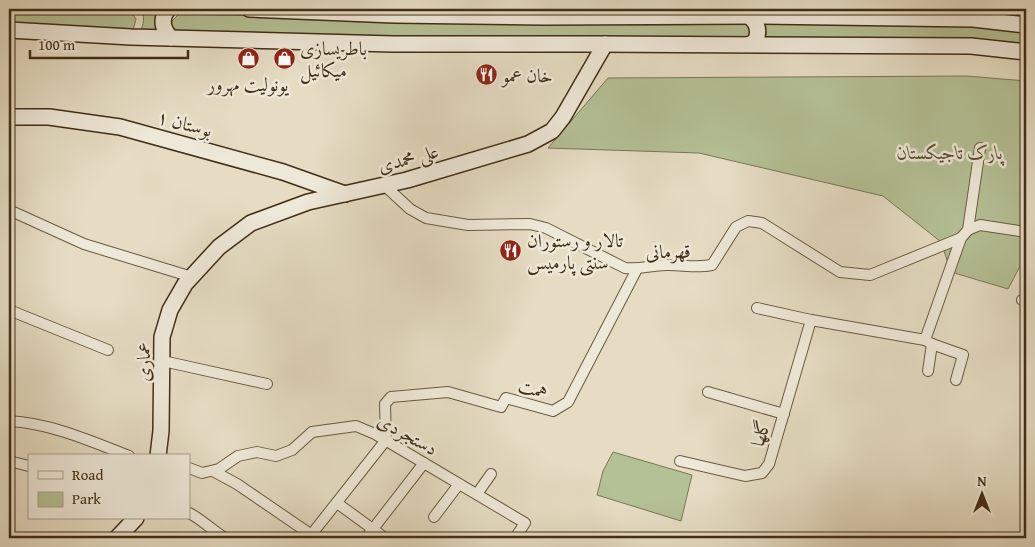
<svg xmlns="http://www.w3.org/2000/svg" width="1035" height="547" font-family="'Gentium Book Plus',Amiri,serif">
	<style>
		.green { fill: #b4c095; stroke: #7a7755 }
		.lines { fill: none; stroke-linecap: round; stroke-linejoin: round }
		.street-casing { stroke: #6a5a40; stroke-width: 12 }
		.secondary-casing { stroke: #412e15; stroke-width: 18 }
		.street { stroke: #eee8d8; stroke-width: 10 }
		.secondary { stroke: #eee8d8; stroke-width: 15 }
		.labels { text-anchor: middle; stroke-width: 5; stroke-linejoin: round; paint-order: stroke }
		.poi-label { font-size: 19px; fill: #412e15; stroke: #eee8d8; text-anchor: start }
		.street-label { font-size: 19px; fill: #412e15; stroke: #eee8d8 }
		.park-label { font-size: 19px; font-style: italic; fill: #584b2f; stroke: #eee8d8 }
	</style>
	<rect width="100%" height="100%" fill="#e5dcc3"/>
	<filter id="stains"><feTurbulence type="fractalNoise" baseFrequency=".004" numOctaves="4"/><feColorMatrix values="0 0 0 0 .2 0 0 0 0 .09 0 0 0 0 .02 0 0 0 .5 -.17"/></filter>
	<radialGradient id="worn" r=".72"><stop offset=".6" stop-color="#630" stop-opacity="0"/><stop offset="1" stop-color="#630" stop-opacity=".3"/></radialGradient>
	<g class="green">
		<path d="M9 9 126 12 132 13 136 19 133 30 9 24Z"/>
		<path d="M141 9H163V32H140C144 24 145 17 141 9Z"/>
		<path d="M179 14 637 25 891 23 974 25 1026 32V47L179 32 173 27 172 21Z"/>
		<path d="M967 76 1026 81V255L1008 289 951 272 941 242 883 196 699 153 548 148 608 78Z"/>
		<path d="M613 452 692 475 681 521 597 495 603 471Z"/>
	</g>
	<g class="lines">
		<defs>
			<g id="street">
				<path d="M384 185 410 209 426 218 468 225 530 224 546 228 625 268C643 270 653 264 669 265 684 265 697 268 712 265L736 227 748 221 762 223 840 272 870 275 961 238"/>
				<path d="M9 210 84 244 192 277"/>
				<path d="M968 230 980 148"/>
				<path d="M1022 300 1026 302"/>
				<path d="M757 308 811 320 925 340 932 344 963 355 956 380"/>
				<path d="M9 310 108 350"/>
				<path d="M925 340 961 238 968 230 980 225 1026 232"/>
				<path d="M163 361 267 384"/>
				<path d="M928 371 932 344"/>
				<path d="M708 392 784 414"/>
				<path d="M9 421C50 423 91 441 129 456"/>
				<path d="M9 461 29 466"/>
				<path d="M680 461 745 476 762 473 769 464 811 320"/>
				<path d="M189 468 202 473 219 469 238 456 257 452 276 456 292 450 312 432 356 426 375 434 525 523 515 538"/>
				<path d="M213 471 237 484 316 538"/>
				<path d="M477 494 491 474"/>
				<path d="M337 503 385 538"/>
				<path d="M189 513C200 518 213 531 225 538"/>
				<path d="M434 517 459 484"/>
				<path d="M311 535 386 440 385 404 391 397 448 392 501 407 506 398 553 411 568 402 637 269"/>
				<path d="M366 538 424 463"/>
			</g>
			<g id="secondary">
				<path d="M168 9C160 19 162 29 171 38"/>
				<path d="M249 9 394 15 544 17 756 16 973 19 1026 25"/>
				<path d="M749 16C758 23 760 32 755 42L750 44"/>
				<path d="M9 30 131 37 393 44H596L971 46 1026 52"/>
				<path d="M9 117H49L120 127 283 172 345 194"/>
				<path d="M158 456 161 431 162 337 170 310 185 284 219 247 251 223 308 202 407 180 528 144 552 131 563 117 605 44"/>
				<path d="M117 538 136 518"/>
			</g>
		</defs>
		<use href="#street" class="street-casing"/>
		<use href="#secondary" class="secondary-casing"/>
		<use href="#street" class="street"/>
		<use href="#secondary" class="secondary"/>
	</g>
	<defs>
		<symbol id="shop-disc" viewBox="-11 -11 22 22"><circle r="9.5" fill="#8f2418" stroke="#eee8d8"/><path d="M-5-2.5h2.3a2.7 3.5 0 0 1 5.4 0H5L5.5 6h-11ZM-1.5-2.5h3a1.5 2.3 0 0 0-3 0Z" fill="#fff"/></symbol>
		<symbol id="restaurant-disc" viewBox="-11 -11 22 22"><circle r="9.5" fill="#8f2418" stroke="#eee8d8"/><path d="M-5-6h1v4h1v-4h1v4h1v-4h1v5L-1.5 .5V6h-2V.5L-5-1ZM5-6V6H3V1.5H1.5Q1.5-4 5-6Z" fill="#fff"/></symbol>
	</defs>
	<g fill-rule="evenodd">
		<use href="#shop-disc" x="236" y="46" width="25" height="25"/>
		<use href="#shop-disc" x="272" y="46" width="25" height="25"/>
		<use href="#restaurant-disc" x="474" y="62" width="25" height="25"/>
		<use href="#restaurant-disc" x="498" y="238" width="25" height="25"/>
	</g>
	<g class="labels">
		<g class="poi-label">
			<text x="300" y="55">باطریسازی<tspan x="300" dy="22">میکائیل</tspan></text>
			<text x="502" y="82">خان عمو</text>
			<text x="248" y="91" text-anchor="middle">یونولیت مهرور</text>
			<text x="527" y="247">تالار و رستوران<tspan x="527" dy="22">سنتی پارمیس</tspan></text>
		</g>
		<g class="street-label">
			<text transform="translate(185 123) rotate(15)" y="7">بوستان ۱</text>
			<text transform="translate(408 158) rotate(-15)" y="7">علی محمدی</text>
			<text transform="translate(668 251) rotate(-2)" y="7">قهرمانی</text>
			<text transform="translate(143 362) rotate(-89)" y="7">عماری</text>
			<text transform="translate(533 388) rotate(15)" y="7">همت</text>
			<text transform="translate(760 433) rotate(-74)" y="7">گلها</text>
			<text transform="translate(408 434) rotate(29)" y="7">دستجردی</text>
		</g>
		<g class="park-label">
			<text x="950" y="159">پارک تاجیکستان</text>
		</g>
	</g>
	<rect width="1035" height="547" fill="none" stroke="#e5dcc3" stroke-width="30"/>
	<rect x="10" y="10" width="1015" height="527" fill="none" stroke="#412e15" stroke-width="2.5"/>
	<rect x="15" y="15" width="1005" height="517" fill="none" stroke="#412e15"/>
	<rect x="28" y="454" width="162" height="65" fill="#eee8d8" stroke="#a99e8a"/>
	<rect x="38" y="471" width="25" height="8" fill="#eee8d8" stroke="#a99e8a"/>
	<text x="72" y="480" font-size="15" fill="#412e15">Road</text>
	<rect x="38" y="492" width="25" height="15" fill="#b4c095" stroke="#a99e8a"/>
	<text x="72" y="504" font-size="15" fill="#412e15">Park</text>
	<g transform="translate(982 494)" stroke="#eee8d8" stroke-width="4" paint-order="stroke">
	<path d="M0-4L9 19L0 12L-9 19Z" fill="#412e15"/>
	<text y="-8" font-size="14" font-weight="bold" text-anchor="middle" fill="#412e15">N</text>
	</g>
	<path d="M30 50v8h158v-8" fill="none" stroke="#412e15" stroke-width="2.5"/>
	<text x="38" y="50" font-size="15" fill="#412e15" stroke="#eee8d8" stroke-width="4" paint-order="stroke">100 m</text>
	<rect width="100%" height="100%" filter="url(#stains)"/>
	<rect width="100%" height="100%" fill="url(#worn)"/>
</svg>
